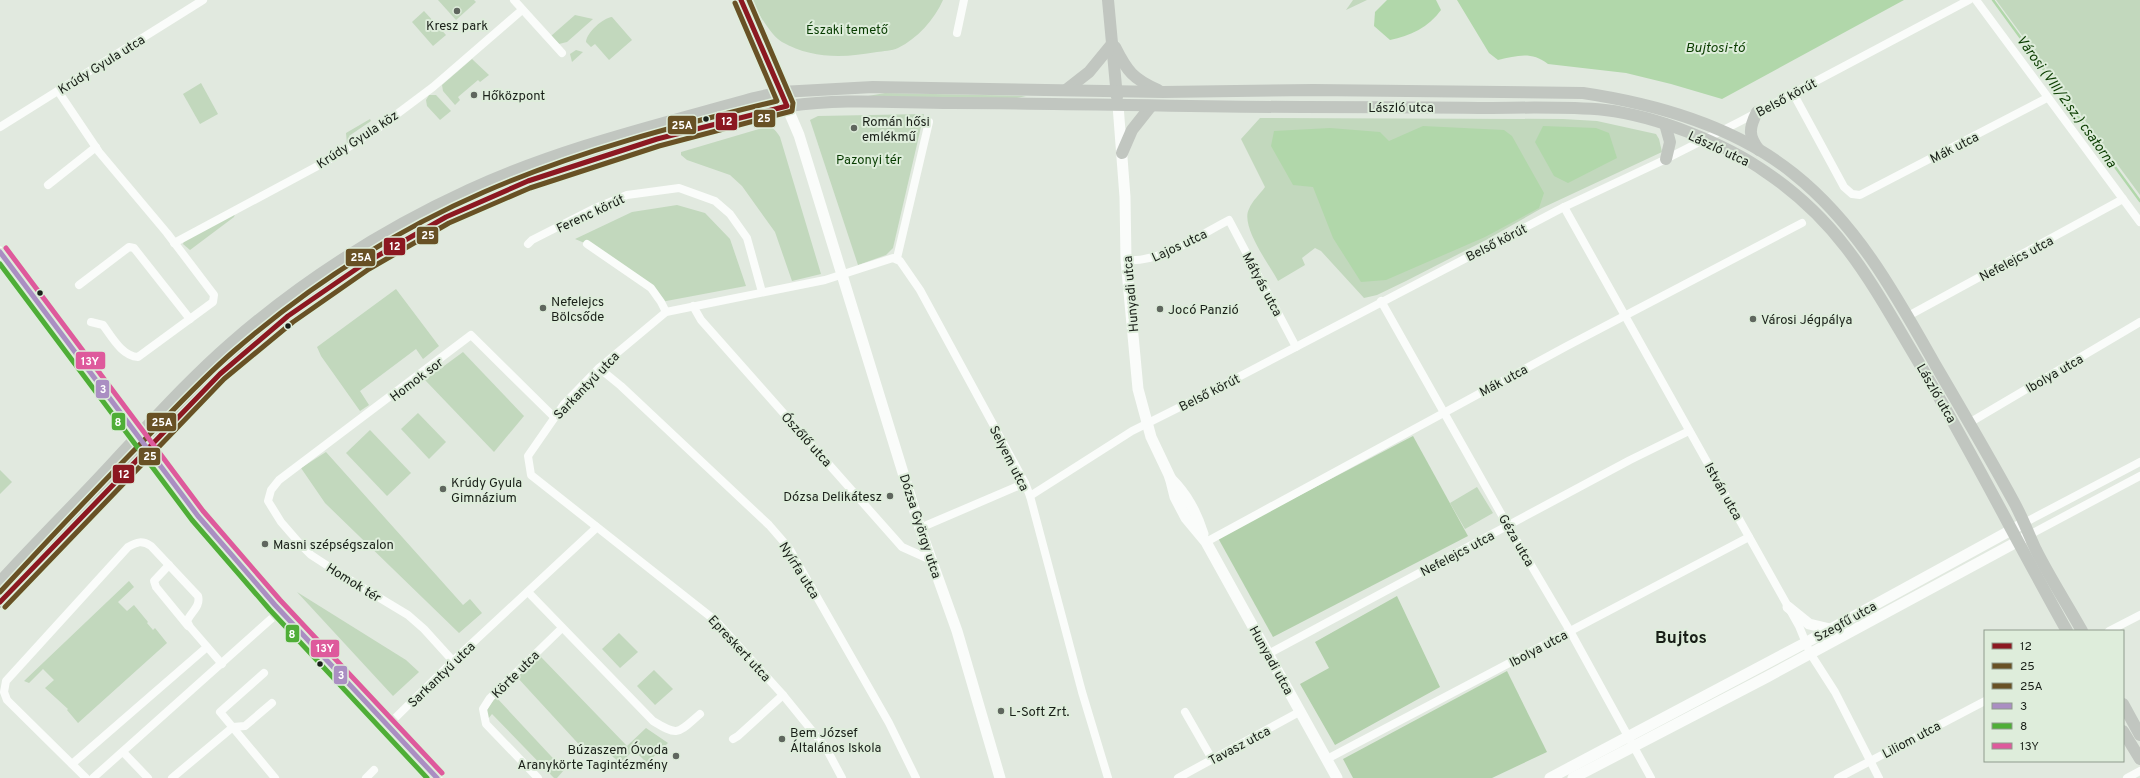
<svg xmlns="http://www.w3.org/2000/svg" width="2140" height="778" font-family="Overpass,sans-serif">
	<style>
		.green { fill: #c2d8bd }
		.forest { fill: #b2d0ab }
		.water { fill: #b1d7aa }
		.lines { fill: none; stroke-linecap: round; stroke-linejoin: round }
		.stream { stroke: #b1d7aa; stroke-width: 2.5 }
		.street { stroke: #fafcfa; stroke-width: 8 }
		.secondary { stroke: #fafcfa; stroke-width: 11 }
		.primary { stroke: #c1c6c0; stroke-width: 12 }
		.bus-1-casing { stroke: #deeddb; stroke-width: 8 }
		.bus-2-casing { stroke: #deeddb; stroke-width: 8 }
		.bus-3-casing { stroke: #deeddb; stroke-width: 8 }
		.bus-4-casing { stroke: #deeddb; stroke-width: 8 }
		.bus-5-casing { stroke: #deeddb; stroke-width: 8 }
		.bus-6-casing { stroke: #deeddb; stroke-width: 8 }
		.bus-1 { stroke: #8c1821; stroke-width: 5 }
		.bus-2 { stroke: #685125; stroke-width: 5 }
		.bus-3 { stroke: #685125; stroke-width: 5 }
		.bus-4 { stroke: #aa8ec2; stroke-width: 5 }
		.bus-5 { stroke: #4fae37; stroke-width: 5 }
		.bus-6 { stroke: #de5a9c; stroke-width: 5 }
		.poi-dot { fill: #5f665e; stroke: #deeddb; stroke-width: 1.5 }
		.bus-dot { fill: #191f18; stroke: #deeddb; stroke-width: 1.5 }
		.labels { text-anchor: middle; stroke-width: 4; stroke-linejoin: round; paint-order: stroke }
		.poi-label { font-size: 13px; fill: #191f18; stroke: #deeddb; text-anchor: start }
		.park-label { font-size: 13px; fill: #073b00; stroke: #deeddb }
		.street-label { font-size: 13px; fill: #191f18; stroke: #deeddb }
		.water-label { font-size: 14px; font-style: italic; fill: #0b3d00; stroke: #deeddb }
		.district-label { font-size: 17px; font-weight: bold; fill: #191f18; stroke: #deeddb }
		.line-badge { stroke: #deeddb; stroke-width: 1.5 }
		.badge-label { font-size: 11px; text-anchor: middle; font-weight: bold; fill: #fff }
	</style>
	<rect width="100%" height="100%" fill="#e1e9df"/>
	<g class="green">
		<path d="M438 0H474L476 2 456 20Z"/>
		<path d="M751 0H943C934 20 918 38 898 48 892 51 883 51 877 52 844 58 812 59 782 42 771 36 757 11 751 0Z"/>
		<path d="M1353 0H1367L1346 10Z"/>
		<path d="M1996 0H2140V195Z"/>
		<path d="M424 11 446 35 433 46 412 22Z"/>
		<path d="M575 15 593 19 567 42 559 44 551 36Z"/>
		<path d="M612 17 632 40 609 60 595 44 591 47 586 42C587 32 603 18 612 17Z"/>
		<path d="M576 50 583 52 572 62 570 54Z"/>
		<path d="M472 59 489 75 480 82 478 80 458 97 460 100 455 105 443 91 442 85Z"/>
		<path d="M201 83 218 114 200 124 183 94Z"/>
		<path d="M885 93 1026 96 1009 100 857 98Z"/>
		<path d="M429 95H436L451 111 440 120 427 106 426 100Z"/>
		<path d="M924 114 893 248 886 255 858 265 810 120 818 116Z"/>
		<path d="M1260 118 1563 119 1597 121 1656 134 1659 139 1662 152 1542 208 1486 240 1406 281 1377 295 1364 298 1321 251 1315 248 1302 258 1305 265 1278 281C1269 264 1240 226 1249 209 1252 201 1260 194 1265 187L1241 139Z"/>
		<path d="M370 119 371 121 349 136 353 141 347 144 346 133Z"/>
		<path d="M766 127C774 127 776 131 780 137L821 274 792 281 775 232 742 186 730 175 687 160 681 155V152Z"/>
		<path d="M677 205 705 213 730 239 746 286 661 302 651 288 587 244 575 239 632 212Z"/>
		<path d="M235 214 234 217 190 250 183 244 184 241Z"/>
		<path d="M396 289 439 346 423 359 416 349 360 391 369 405 360 411 321 356 317 347Z"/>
		<path d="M463 352 524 416 494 452 425 380Z"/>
		<path d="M418 413 446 442 429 459 401 429Z"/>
		<path d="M370 430 411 473 387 496 346 453Z"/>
		<path d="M326 452 463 605 470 599 482 613 459 633 325 503 301 468Z"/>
		<path d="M0 470 12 482 0 494Z"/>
		<path d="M1477 487 1493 513 1465 529 1450 503Z"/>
		<path d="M129 581 134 587 118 602 127 611 134 605 148 622 147 623 153 630 155 628 167 643 78 723 67 710 68 709 45 688 54 680 43 669 29 683 24 681Z"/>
		<path d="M297 592 406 660 419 672 393 696Z"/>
		<path d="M619 633 638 652 620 668 602 649Z"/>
		<path d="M541 657 627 746 646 728 668 743 647 763 634 750 620 763 604 749 589 746 585 751 517 677Z"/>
		<path d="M654 670 673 689 655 705 637 686Z"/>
		<path d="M496 697 564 770 557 778H554L492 714 488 719 485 712Z"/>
	</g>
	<g class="forest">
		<path d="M1413 436 1468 536 1273 637 1218 538Z"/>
		<path d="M1397 596 1440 687 1335 745 1300 684 1329 668 1315 642Z"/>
		<path d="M1507 671 1547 752 1492 778H1353L1343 759Z"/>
	</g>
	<g class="water">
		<path d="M1387 0H1436L1441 10C1429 27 1410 36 1390 40L1374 26 1375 12Z"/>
		<path d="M1457 0H1904L1722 99 1671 84 1626 73 1548 64C1531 51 1517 56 1498 60L1489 53Z"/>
		<path d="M1423 126 1504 130 1512 136 1544 193 1539 208 1485 237 1386 280 1361 282 1333 238 1313 187 1293 185 1271 146 1274 131 1330 128 1380 132 1389 141Z"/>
		<path d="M1543 126 1596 128 1609 133 1617 158 1568 183 1554 176 1535 142Z"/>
	</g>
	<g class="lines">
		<path class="stream" d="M1993 0 2140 201"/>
		<g class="street">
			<path d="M514 0 562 53"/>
			<path d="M1976 0 2140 222"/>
			<path d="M957 33 964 0"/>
			<path d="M58 91 99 152 167 233 214 295 213 302 138 357C122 356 112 337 103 325L91 322"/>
			<path d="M1793 93 1844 187 1852 194 1860 195 2047 98"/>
			<path d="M0 127 203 0"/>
			<path d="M48 185 96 147"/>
			<path d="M1564 207 1799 626 1810 653 1835 692 1879 778"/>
			<path d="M174 243 327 161 377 129 433 87 522 10"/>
			<path d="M528 244 532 240 593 209 627 195 679 188 715 201 730 214 747 238 762 292"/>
			<path d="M587 244 651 288 661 302 666 312"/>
			<path d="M897 258 929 122"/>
			<path d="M1126 260C1161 263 1198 236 1229 220L1296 347"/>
			<path d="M79 285 129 247 134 248 190 319"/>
			<path d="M1381 301 1508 526 1570 631 1651 778"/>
			<path d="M693 306 701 320 902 547 931 560"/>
			<path d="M1908 316 2123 199"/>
			<path d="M599 368 621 386 769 525 789 548 889 723 916 778"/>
			<path d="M1969 423 2140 322"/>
			<path d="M1030 496 1132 431 1208 393 1564 207 1662 161 1739 122 1969 0"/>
			<path d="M2024 523 2140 462"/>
			<path d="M920 528 1025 483"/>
			<path d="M2029 535 2140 476"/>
			<path d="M1206 542 1567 346 1802 223"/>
			<path d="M169 565 154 581 156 587 188 626"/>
			<path d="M528 592 653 721C679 737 678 733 700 714"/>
			<path d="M2109 631 2140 615"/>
			<path d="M1268 654 1630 460 1689 431"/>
			<path d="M453 661 424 629 408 615 345 577 311 555 301 545 281 522 268 501 271 490 279 480 471 335 554 417"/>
			<path d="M264 673 220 712 275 778"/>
			<path d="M1185 712 1212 759"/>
			<path d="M388 725 453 661 594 530 595 526"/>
			<path d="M733 739 738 736 783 695"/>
			<path d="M123 752 148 778"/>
			<path d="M1327 759 1749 537"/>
			<path d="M72 764 207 647"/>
			<path d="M86 778 7 700 4 692 6 681 128 547C137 542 142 540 151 546L198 596C201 606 191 612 187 621L190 627 222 664"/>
			<path d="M93 778 280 611"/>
			<path d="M172 778 233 727 245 726 272 703"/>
			<path d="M366 778 374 770"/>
			<path d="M538 778 486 724 483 709 490 698 562 628"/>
			<path d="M842 778 826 748 783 695 716 621 531 475 528 456 564 404 599 368 666 312 825 280 893 258 900 261 920 290 1025 483 1030 496 1082 692 1108 778"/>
			<path d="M1178 778 1301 711"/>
			<path d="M1838 778 1985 701"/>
			<path d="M2127 778 2140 771"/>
		</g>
		<g class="secondary">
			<path d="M741 0 799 135 920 528 957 631 1000 778"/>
			<path d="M1118 105 1125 197 1126 260 1138 389 1151 437 1170 477 1175 497 1186 518 1206 542 1337 778"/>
			<path d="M0 252 127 421C215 552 331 661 437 778"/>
			<path d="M1170 478C1187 495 1196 512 1203 534"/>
			<path d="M1788 607 1809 624 1830 629"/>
			<path d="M1550 778 1805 643 2024 523"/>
			<path d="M1573 778 1767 677 2026 537"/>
		</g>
		<g class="primary">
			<path d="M1108 0 1117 97"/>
			<path d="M1115 47C1127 71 1133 79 1158 90"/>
			<path d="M1066 90 1089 72 1112 44"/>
			<path d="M1757 112C1749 128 1748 136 1759 150"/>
			<path d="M1665 124 1670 142 1666 159"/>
			<path d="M1122 153 1132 130 1151 106"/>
			<path d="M0 582C39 539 81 498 120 455 156 417 191 378 230 344 301 282 384 229 469 190 560 148 658 125 754 98L781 92 873 87 1163 92 1313 90 1583 93C1657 104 1735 126 1794 174 1858 225 1897 297 1936 366 1963 412 1990 458 2015 504 2023 519 2029 535 2036 550 2050 578 2067 604 2082 631"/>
			<path d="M0 602C54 544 109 486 165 429 188 406 211 381 236 359 304 298 394 239 478 202 531 179 587 161 643 144 691 131 740 113 789 106 843 98 898 103 952 103 1069 103 1186 107 1303 107 1362 107 1421 107 1479 108 1521 108 1563 106 1605 110 1656 116 1725 143 1767 173 1845 226 1875 290 1922 368 1973 454 2018 544 2067 631"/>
			<path d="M2123 704 2140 735"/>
			<path d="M2123 731 2140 759"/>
		</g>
		<defs>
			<path id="bus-1" d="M0 602 220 374 288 316 365 263 446 217 528 181 657 139 787 106 741 0"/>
			<path id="bus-2" d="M5 607 224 379 293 322 369 269 449 223 530 188 659 146 792 111 793 103 749 0"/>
			<path id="bus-3" d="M0 592C49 539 99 486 150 434 177 406 204 377 234 351 308 287 394 231 484 192 578 151 678 125 777 101L735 3"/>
			<path id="bus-4" d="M0 252 198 516 275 605 437 778"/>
			<path id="bus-5" d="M0 264 192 520 270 610 427 778"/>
			<path id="bus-6" d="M6 248 203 511 280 600 442 773"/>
		</defs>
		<use href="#bus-1" class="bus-1-casing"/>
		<use href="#bus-2" class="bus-2-casing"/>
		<use href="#bus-3" class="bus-3-casing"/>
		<use href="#bus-4" class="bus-4-casing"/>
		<use href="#bus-5" class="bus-5-casing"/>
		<use href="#bus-6" class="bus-6-casing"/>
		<use href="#bus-1" class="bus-1"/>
		<use href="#bus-2" class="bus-2"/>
		<use href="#bus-3" class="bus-3"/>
		<use href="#bus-4" class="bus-4"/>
		<use href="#bus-5" class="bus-5"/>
		<use href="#bus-6" class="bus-6"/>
	</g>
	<g class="poi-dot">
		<circle cx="457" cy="11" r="4"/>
		<circle cx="474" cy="95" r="4"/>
		<circle cx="854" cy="128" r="4"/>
		<circle cx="543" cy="308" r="4"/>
		<circle cx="1160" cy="309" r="4"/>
		<circle cx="1753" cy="319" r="4"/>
		<circle cx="443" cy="489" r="4"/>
		<circle cx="890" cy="496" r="4"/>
		<circle cx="265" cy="544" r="4"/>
		<circle cx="1001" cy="711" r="4"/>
		<circle cx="782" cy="739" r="4"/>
		<circle cx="676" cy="756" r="4"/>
	</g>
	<g class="bus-dot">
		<circle cx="706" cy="119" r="3.5"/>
		<circle cx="40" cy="293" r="3.5"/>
		<circle cx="288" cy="326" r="3.5"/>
		<circle cx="320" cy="664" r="3.5"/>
	</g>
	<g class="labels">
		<g class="poi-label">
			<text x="457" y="30" text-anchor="middle">Kresz park</text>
			<text x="482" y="100">Hőközpont</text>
			<text x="862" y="126">Román hősi<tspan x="862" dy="15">emlékmű</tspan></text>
			<text x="551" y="306">Nefelejcs<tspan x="551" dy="15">Bölcsőde</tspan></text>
			<text x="1168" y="314">Jocó Panzió</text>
			<text x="1761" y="324">Városi Jégpálya</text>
			<text x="451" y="487">Krúdy Gyula<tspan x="451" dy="15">Gimnázium</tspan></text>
			<text x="882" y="501" text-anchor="end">Dózsa Delikátesz</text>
			<text x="273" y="549">Masni szépségszalon</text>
			<text x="1009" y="716">L-Soft Zrt.</text>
			<text x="790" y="737">Bem József<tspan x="790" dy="15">Általános Iskola</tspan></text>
			<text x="668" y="754" text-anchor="end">Búzaszem Óvoda<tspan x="668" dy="15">Aranykörte Tagintézmény</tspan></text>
		</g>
		<g class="park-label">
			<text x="847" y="34">Északi temető</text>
			<text x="869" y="164">Pazonyi tér</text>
		</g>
		<g class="street-label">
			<text transform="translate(101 64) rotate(-32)" y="5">Krúdy Gyula utca</text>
			<text transform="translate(1786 97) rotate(-28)" y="5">Belső körút</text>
			<text x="1401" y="112">László utca</text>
			<text transform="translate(357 139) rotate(-33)" y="5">Krúdy Gyula köz</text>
			<text transform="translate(1954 147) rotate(-27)" y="5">Mák utca</text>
			<text transform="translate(1719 148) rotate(25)" y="5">László utca</text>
			<text transform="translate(590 213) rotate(-25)" y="5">Ferenc körút</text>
			<text transform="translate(1496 242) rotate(-27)" y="5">Belső körút</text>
			<text transform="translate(1179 245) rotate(-25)" y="5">Lajos utca</text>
			<text transform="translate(2016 258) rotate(-28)" y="5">Nefelejcs utca</text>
			<text transform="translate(1263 284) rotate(62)" y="5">Mátyás utca</text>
			<text transform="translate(1130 294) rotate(-95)" y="5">Hunyadi utca</text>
			<text transform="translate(2054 373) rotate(-30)" y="5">Ibolya utca</text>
			<text transform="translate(416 379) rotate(-37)" y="5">Homok sor</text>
			<text transform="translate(1503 380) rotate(-28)" y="5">Mák utca</text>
			<text transform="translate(586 385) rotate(-46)" y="5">Sarkantyú utca</text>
			<text transform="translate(1209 392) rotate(-27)" y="5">Belső körút</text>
			<text transform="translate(1937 393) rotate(60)" y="5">László utca</text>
			<text transform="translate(807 439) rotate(48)" y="5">Ószőlő utca</text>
			<text transform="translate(1010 458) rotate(63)" y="5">Selyem utca</text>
			<text transform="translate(1724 491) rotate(61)" y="5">István utca</text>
			<text transform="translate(921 526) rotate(72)" y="5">Dózsa György utca</text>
			<text transform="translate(1517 540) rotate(60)" y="5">Géza utca</text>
			<text transform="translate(1457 553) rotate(-28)" y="5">Nefelejcs utca</text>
			<text transform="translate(800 570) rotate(58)" y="5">Nyírfa utca</text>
			<text transform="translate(354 582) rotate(32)" y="5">Homok tér</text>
			<text transform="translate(1845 621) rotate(-29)" y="5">Szegfű utca</text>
			<text transform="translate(740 648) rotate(47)" y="5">Epreskert utca</text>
			<text transform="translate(1538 648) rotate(-28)" y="5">Ibolya utca</text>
			<text transform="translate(1272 660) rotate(61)" y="5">Hunyadi utca</text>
			<text transform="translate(441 674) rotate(-44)" y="5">Sarkantyú utca</text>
			<text transform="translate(515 674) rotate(-45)" y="5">Körte utca</text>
			<text transform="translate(1911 739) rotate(-28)" y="5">Liliom utca</text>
			<text transform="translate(1239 745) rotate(-28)" y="5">Tavasz utca</text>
		</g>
		<g class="water-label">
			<text x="1715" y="52">Bujtosi-tó</text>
			<text transform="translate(2067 101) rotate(54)" y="5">Városi (VIII/2.sz.) csatorna</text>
		</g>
		<g class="district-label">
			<text x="1681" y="643">Bujtos</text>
		</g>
	</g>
	<g class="line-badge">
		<rect x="753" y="109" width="23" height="19" rx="4" fill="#685125"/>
		<rect x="715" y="112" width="23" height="19" rx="4" fill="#8c1821"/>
		<rect x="667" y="115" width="30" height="20" rx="4" fill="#685125"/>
		<rect x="416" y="226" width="23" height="19" rx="4" fill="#685125"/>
		<rect x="383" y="237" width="23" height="19" rx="4" fill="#8c1821"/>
		<rect x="345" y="248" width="31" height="19" rx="4" fill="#685125"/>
		<rect x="75" y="351" width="31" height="19" rx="4" fill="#de5a9c"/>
		<rect x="95" y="379" width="15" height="20" rx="4" fill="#aa8ec2"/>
		<rect x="111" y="412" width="15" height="19" rx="4" fill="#4fae37"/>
		<rect x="146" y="412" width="31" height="20" rx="4" fill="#685125"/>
		<rect x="138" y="447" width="23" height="19" rx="4" fill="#685125"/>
		<rect x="112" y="464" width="23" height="20" rx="4" fill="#8c1821"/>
		<rect x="285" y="624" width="15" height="19" rx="4" fill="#4fae37"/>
		<rect x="310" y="639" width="30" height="19" rx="4" fill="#de5a9c"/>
		<rect x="333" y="665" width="15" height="20" rx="4" fill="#aa8ec2"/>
	</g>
	<g class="badge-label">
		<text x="764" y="122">25</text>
		<text x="727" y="125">12</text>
		<text x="682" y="129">25A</text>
		<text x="428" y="239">25</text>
		<text x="395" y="250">12</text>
		<text x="361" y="261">25A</text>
		<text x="90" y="365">13Y</text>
		<text x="103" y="393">3</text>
		<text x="118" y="426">8</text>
		<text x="162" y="426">25A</text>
		<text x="150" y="460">25</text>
		<text x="124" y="478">12</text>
		<text x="292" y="638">8</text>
		<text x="325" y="652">13Y</text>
		<text x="341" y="679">3</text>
	</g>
	<rect x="1984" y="630" width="140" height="132" fill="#deeddb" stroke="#8f9b8d"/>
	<rect x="1992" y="643" width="20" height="6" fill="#8c1821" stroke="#8f9b8d"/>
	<text x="2020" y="650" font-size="12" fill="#191f18">12</text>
	<rect x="1992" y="663" width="20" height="6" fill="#685125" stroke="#8f9b8d"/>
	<text x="2020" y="670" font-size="12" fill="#191f18">25</text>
	<rect x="1992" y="683" width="20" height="6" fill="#685125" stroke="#8f9b8d"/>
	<text x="2020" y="690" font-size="12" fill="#191f18">25A</text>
	<rect x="1992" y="703" width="20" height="6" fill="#aa8ec2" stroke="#8f9b8d"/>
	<text x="2020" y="710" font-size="12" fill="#191f18">3</text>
	<rect x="1992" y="723" width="20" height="6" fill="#4fae37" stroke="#8f9b8d"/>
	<text x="2020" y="730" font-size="12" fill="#191f18">8</text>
	<rect x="1992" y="743" width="20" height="6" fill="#de5a9c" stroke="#8f9b8d"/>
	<text x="2020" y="750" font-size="12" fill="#191f18">13Y</text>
</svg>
